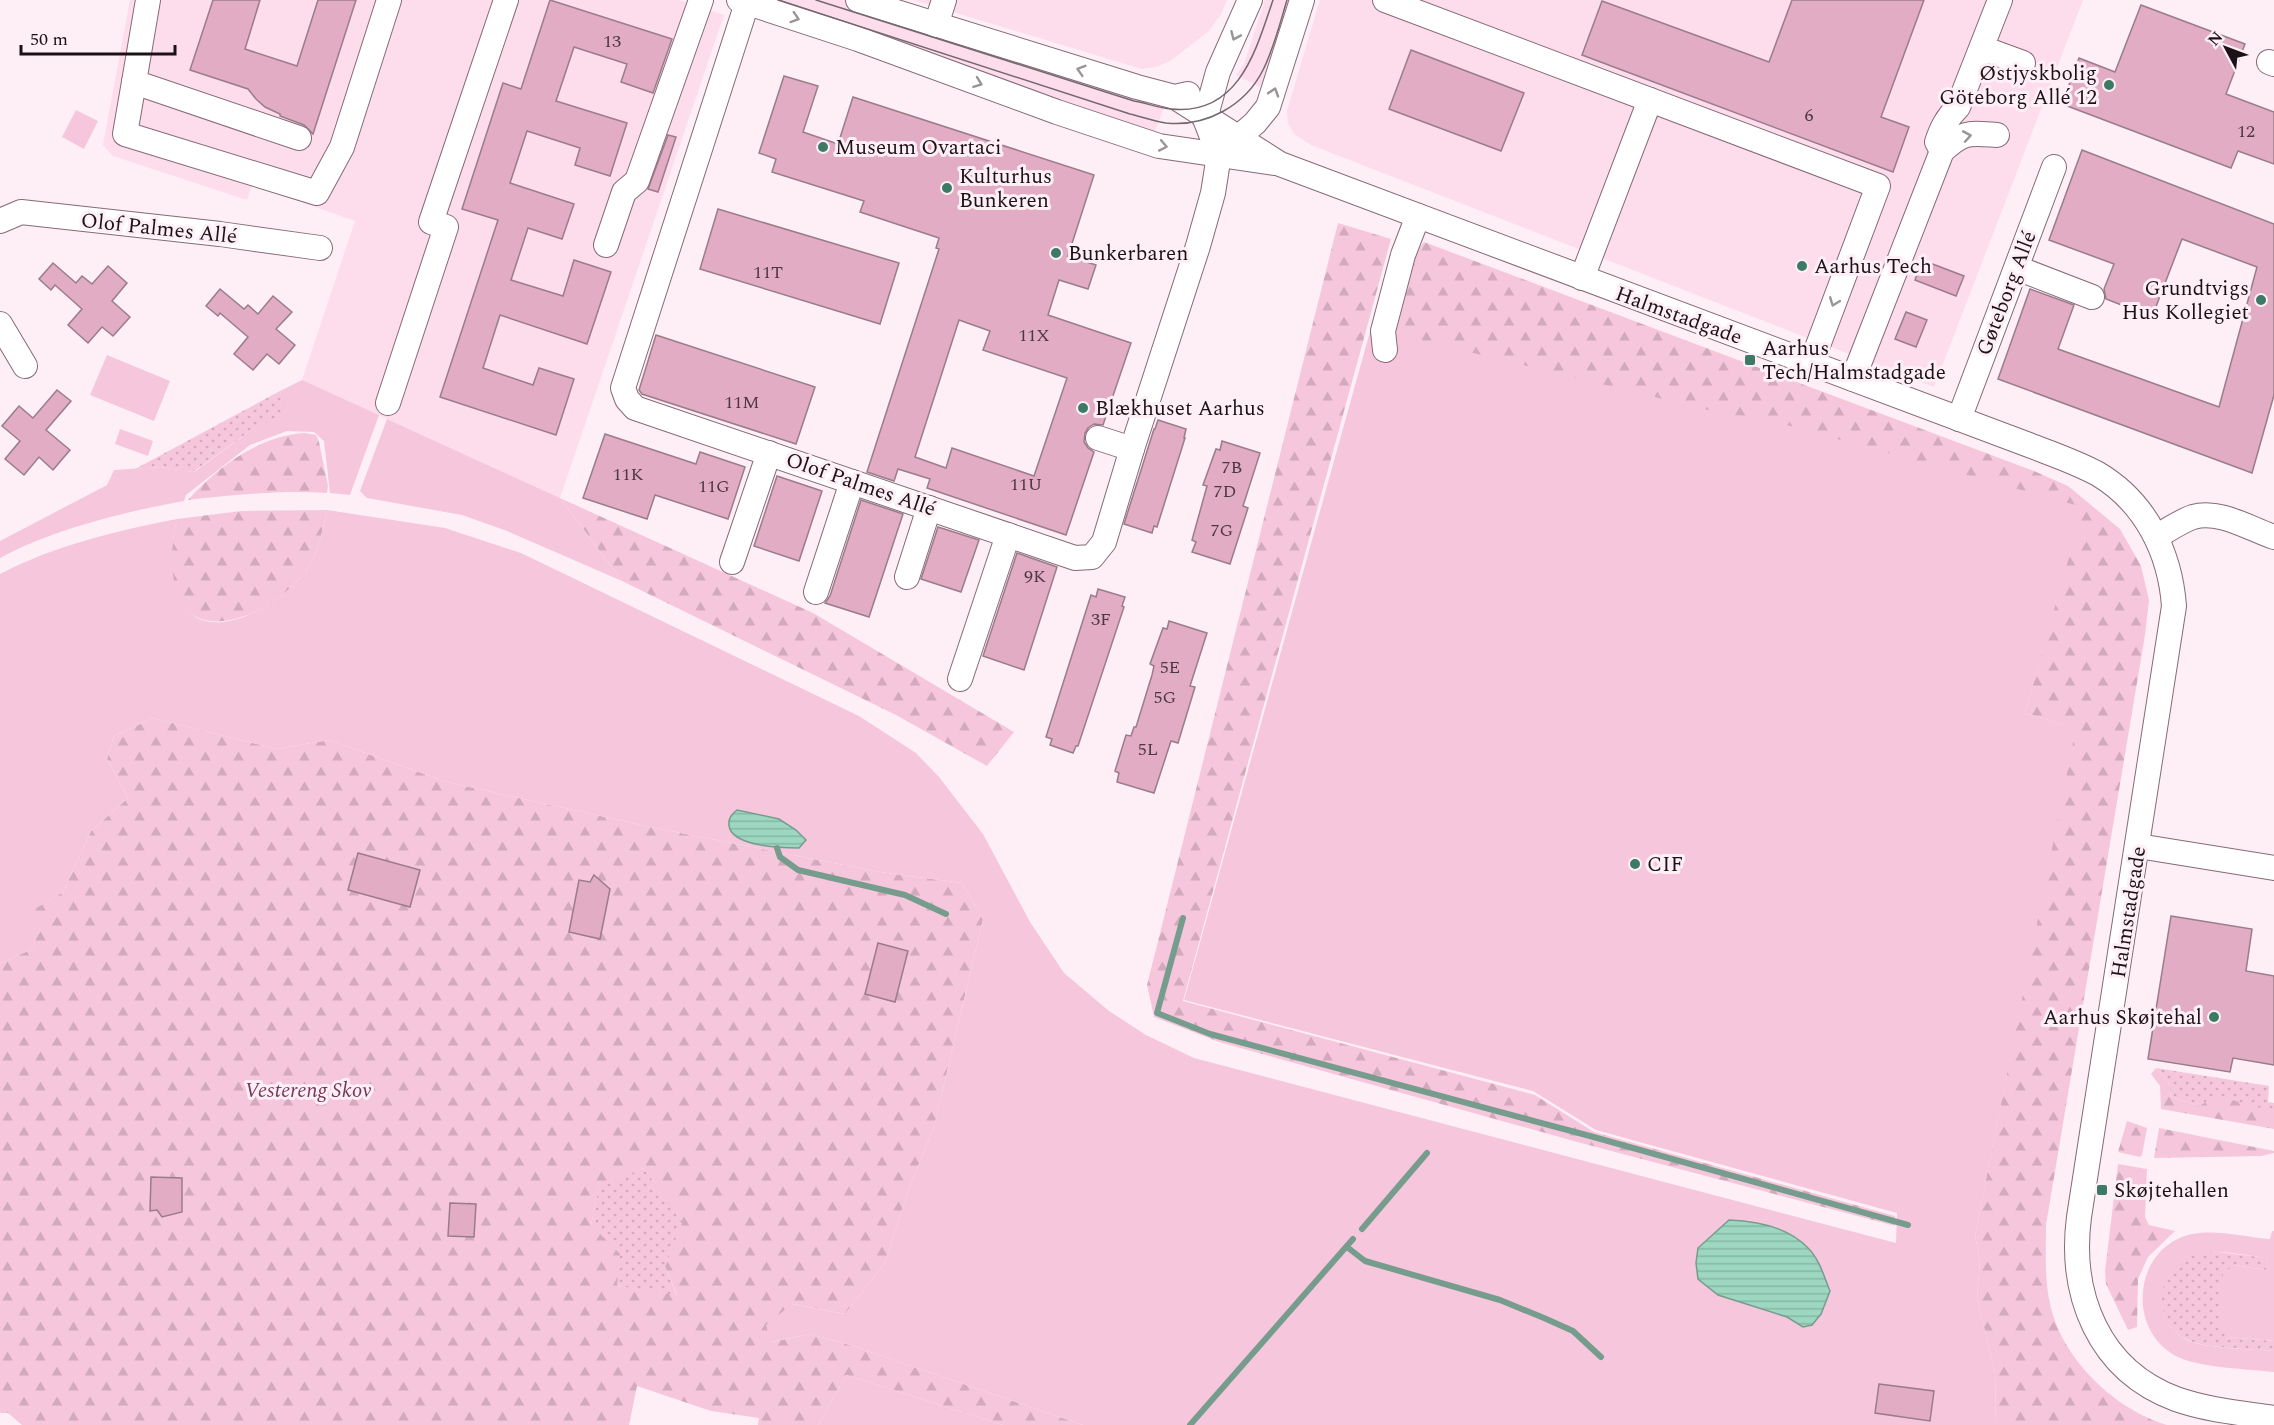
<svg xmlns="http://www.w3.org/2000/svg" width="2274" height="1425" font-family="Spectral,serif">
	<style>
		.built { fill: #fddceb }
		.grass { fill: url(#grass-dots) }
		.forest { fill: url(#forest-firs); fill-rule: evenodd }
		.park { fill: #f6c7dc }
		.water { fill: url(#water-rules); stroke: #769c8e; stroke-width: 1.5 }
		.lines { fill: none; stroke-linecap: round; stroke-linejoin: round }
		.stream { stroke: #769c8e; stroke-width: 6 }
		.building { fill: #e1acc4; stroke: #9a7c8a; stroke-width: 1.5; fill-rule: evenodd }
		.minor-casing { stroke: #866a77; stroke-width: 26 }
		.minor { stroke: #fff; stroke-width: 24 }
		.tram { stroke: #74686e; stroke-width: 1.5 }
		.oneway { stroke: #999497 }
		.poi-dot { fill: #3d7a65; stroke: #fdeff5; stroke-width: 2 }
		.labels { text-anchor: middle; stroke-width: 6; stroke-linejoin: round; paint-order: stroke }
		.number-label { font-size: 18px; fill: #4d3842 }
		.poi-label { font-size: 21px; fill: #1c1117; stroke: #fdeff5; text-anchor: start }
		.street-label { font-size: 21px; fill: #1c1117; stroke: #fdeff5 }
		.park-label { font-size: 21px; font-style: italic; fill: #773758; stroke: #fdeff5 }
	</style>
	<defs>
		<pattern id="grass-dots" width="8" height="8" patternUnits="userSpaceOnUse" patternTransform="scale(1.5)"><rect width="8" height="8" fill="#f6c7dc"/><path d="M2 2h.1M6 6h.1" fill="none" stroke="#d2aabc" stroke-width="1.8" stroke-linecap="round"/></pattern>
		<pattern id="forest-firs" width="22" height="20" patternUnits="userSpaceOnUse" patternTransform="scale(1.5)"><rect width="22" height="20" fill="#f6c7dc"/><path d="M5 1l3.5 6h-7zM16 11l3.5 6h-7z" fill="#d2aabc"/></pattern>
		<pattern id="water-rules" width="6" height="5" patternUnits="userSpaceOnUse" patternTransform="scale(1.5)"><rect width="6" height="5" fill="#9dd7c1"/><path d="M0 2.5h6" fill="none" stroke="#87b8a5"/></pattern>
	</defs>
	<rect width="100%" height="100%" fill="#fdeff5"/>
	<g class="built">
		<path d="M130 0H679L724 15 560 498 302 380 355 221 252 185 247 200 113 156 103 145Z"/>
		<path d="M756 0H846L1166 102 1154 134Z"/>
		<path d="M913 0H1227L1221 14 1209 31 1170 61 1156 67 1142 69Z"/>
		<path d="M1265 0H1295L1267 76 1260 87 1236 75 1244 64Z"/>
		<path d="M1320 0H2083L1934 387 1311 145 1294 134 1288 123 1287 111Z"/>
	</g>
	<g class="grass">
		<path d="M280 391 287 412 246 434 193 472 160 467 135 469Z"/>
		<path d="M2156 1068 2269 1086 2268 1102 2274 1103V1112L2200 1106 2171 1097 2168 1081Z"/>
		<path d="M644 1168 683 1223 665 1266 677 1296 617 1286 591 1225 599 1186Z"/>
		<path d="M2210 1251 2268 1258 2267 1270 2234 1265 2227 1337 2274 1341V1351C2252 1349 2199 1349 2182 1337 2154 1319 2155 1276 2183 1259 2192 1253 2200 1252 2210 1251Z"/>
	</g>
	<g class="forest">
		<path d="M1338 223 1391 239 1183 1001 1535 1095 1594 1132 1895 1216V1226L1581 1143 1219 1042 1154 1017 1147 985Z"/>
		<path d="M1424 242 2034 471 2068 486 2120 529 2141 566 2149 600 2145 635 2046 1225C2046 1252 2044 1281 2051 1308 2064 1361 2116 1410 2167 1425H1996L1995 1372 1977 1298 1980 1261 1975 1235 2075 728 2025 713 2082 507 1572 1078 1390 333 1407 264Z"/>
		<path d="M305 433 316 435 319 442 328 486 327 493C280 490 234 495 188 500 217 467 261 435 305 433Z"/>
		<path d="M560 498 813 613 1014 732 987 766 896 715 622 581Z"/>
		<path d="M327 510C323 527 320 547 311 563 299 583 278 601 257 611 177 647 161 583 177 519L241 511Z"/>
		<path d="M153 718 277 749 329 740 447 782 650 827 880 872 962 883 983 919 934 1127 909 1188 885 1263 845 1314 793 1304 772 1342 810 1334 850 1345 1083 1425H1003L846 1375 818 1425H758L759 1418 711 1411 637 1386 629 1425H22L8 1413H0V963L35 948 32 910 63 892 91 831 128 798 107 759 114 736ZM644 1168 682 1223 665 1266 677 1295 617 1286 620 1254 591 1225 599 1187Z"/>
		<path d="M2156 1068 2168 1081 2171 1097 2200 1106 2215 1095 2274 1112V1129L2161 1109 2160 1086 2151 1074Z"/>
		<path d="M2127 1121 2147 1128 2142 1155 2140 1157 2118 1152Z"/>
		<path d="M2159 1128 2274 1151V1153L2261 1156 2154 1158Z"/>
		<path d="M2118 1164 2147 1169 2145 1217 2149 1225 2175 1231 2148 1257 2138 1279 2137 1327 2128 1330 2106 1284 2105 1271Z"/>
	</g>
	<g class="park">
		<path d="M76 110 98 121 84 149 62 137Z"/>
		<path d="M1371 328 1729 415 1758 417 2083 507 2025 713 2076 728 1975 1235 1980 1261 1977 1298 1995 1372 1996 1425H1083L850 1345 810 1334 771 1342 766 1325 792 1304 845 1314 885 1263 909 1188 934 1127 983 919 962 883 880 872 650 827 447 782 329 740 277 749 153 718 114 736 107 759 128 798 91 831 63 892 33 910 35 948 0 963V574C56 545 116 531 177 519 163 577 176 648 253 613 276 602 298 585 311 563 320 547 323 527 327 510L445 528 521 553 859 716 916 753 939 777 983 834 1030 922 1064 973 1109 1011 1146 1035 1194 1058 1896 1243 1897 1213 1596 1130 1533 1091 1184 1000Z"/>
		<path d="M107 355 170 381 154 421 90 395Z"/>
		<path d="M302 380 379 415 350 495 330 493 324 441 314 432 287 431 250 445 186 495 184 501C124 512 54 529 0 558V541L107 485 114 470 160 467 194 472 246 434 286 412 280 391Z"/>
		<path d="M387 419 560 498 622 581 507 531 462 515 367 498 360 491Z"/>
		<path d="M120 429 153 441 148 456 115 444Z"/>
		<path d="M2272 1231H2274V1341L2227 1337 2218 1328 2223 1273 2234 1265 2266 1270 2268 1258C2246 1256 2220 1249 2199 1253 2158 1260 2149 1317 2183 1338 2201 1349 2251 1349 2274 1351V1372C2248 1369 2201 1368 2178 1357 2125 1331 2133 1247 2192 1234 2214 1229 2247 1237 2270 1239Z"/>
		<path d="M846 1375 1003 1425H818Z"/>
	</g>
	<g class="water">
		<path d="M737 810 779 819 796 830 806 840 799 848C783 848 733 847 729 826 728 818 732 814 737 810Z"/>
		<path d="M1729 1220C1757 1221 1788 1227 1808 1248 1820 1260 1824 1277 1830 1291L1821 1314 1812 1325 1803 1327 1787 1317 1718 1295 1698 1279 1696 1263 1698 1248Z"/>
	</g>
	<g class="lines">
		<g class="stream">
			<path d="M777 848 780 857 798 870 905 895 946 914"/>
			<path d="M1183 918 1157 1013 1210 1034 1590 1136 1908 1225"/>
			<path d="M1362 1229 1427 1153"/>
			<path d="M1347 1247 1365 1261 1500 1300 1544 1318 1573 1331 1601 1357"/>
			<path d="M1190 1425 1353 1239"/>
		</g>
	</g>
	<g class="building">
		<path d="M213 0H260L245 49 297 66 318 0H356L313 134 304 125 280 116V114L265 107 256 99 248 89 190 70Z"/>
		<path d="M550 0 672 39 653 93 621 82 627 64 574 47 556 101 627 123 610 176 575 165 580 148 527 131 510 183 574 204 562 239 528 228 511 280 563 296 574 260 611 272 587 344 500 315 483 368 533 385 539 368 574 379 556 435 440 397 498 220 462 209 503 83 521 89Z"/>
		<path d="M1792 0H1924L1881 117 1909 127 1893 172 1582 55 1602 1 1769 62Z"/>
		<path d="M2141 5 2245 44 2226 94 2274 112V164L2238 151 2231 168 2062 104 2079 58 2115 72Z"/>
		<path d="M1411 50 1524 93 1501 151 1389 109Z"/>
		<path d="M784 76 818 86 803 132 838 144 853 97 1094 175 1068 256 1096 265 1088 289 1059 280 1048 315 1131 343 1103 425 1094 424 1088 428 1085 433 1084 442 1088 448 1094 452 1066 535 927 488 930 479 898 469 894 481 867 472 939 249 936 248 939 238 860 212 864 201 772 172 776 159 759 153ZM959 320 990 331 983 350 1067 378 1034 476 952 448 946 468 915 457Z"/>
		<path d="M668 135 676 137 658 192 648 189Z"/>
		<path d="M2082 150 2274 224V395L2252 473 1998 379 2030 289 2074 305 2058 349 2219 407 2257 267 2182 239 2152 317 2106 299 2104 289 2114 264 2049 240Z"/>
		<path d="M718 209 899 263 880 324 700 269Z"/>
		<path d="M1922 260 1964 276 1956 296 1915 280Z"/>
		<path d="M53 263 76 283 82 276 92 284 108 266 127 283 112 301 130 317 113 336 102 327 88 343 68 325 82 309 55 285 51 290 39 279Z"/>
		<path d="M220 289 244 309 248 305 258 314 273 296 292 312 276 329 295 345 279 364 267 354 253 370 234 354 248 337 220 313 218 316 206 306Z"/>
		<path d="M1906 312 1927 320 1916 347 1895 339Z"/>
		<path d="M656 335 815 387 796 444 642 394 639 390Z"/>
		<path d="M57 390 71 401 46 430 70 450 53 470 39 457 24 475 5 459 20 441 2 426 19 406 33 418Z"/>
		<path d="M1158 420 1186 429 1184 438H1185L1157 527 1154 526 1152 533 1124 524 1154 429H1155Z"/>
		<path d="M605 434 696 464 700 452 745 467 728 519 655 495 647 519 583 498Z"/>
		<path d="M1222 441 1260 453 1243 506 1248 508 1230 564 1192 552 1196 542 1192 540 1207 486 1203 485 1216 449 1220 450Z"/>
		<path d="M777 476 822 491 799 561 754 546Z"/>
		<path d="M861 500 903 514 869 617 825 603 830 596Z"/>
		<path d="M938 527 979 540 961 592 921 579Z"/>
		<path d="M1017 553 1057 567 1024 670 983 656Z"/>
		<path d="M1098 589 1125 597 1122 606 1124 607 1078 746H1076L1073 753 1050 745 1052 739 1046 737 1091 595 1096 597Z"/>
		<path d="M1169 621 1207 633 1190 686 1195 687 1178 743 1171 741 1154 793 1117 782 1119 773 1115 771 1126 735 1131 736 1134 727H1136L1152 675 1154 666 1150 664 1163 628 1167 629Z"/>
		<path d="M358 853 420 870 410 907 348 890Z"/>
		<path d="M594 875 610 889 600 939 569 932 579 880 590 882Z"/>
		<path d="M2171 916 2252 929 2246 971 2274 976V1065L2233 1058 2230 1072 2148 1059Z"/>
		<path d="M878 943 908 951 895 1002 865 994Z"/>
		<path d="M151 1177 182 1178V1212L162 1217 157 1210 150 1211Z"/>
		<path d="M450 1203 476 1204 474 1237 448 1236Z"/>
		<path d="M1879 1384 1934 1391 1930 1421 1875 1413Z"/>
	</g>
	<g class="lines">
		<defs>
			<g id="minor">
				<path d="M148 0 134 82 299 138"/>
				<path d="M739 0 858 39 1057 112 1159 146 1274 163"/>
				<path d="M858 0 1137 87 1175 97 1188 94"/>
				<path d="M1385 0 1878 186 1811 364"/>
				<path d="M747 3 623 388 627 399 635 408 1075 558 1092 557 1104 542 1132 449 1198 246 1213 193 1219 155 1205 119 1218 72 1250 0"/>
				<path d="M936 25 944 0"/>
				<path d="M1982 48 2023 63"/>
				<path d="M2269 62 2274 64"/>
				<path d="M134 82 125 134 317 193 342 147 389 0"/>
				<path d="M1175 97 1280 164 2029 445C2052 454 2076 462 2098 474 2145 502 2170 552 2174 606L2079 1217C2069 1294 2098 1370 2176 1399 2207 1410 2241 1413 2274 1418"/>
				<path d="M1227 147 1255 123 1268 107 1302 0"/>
				<path d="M1942 151 1937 142C1942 127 1947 118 1958 107L2000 0"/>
				<path d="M0 221 21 212 220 234 320 248"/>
				<path d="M606 245 624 192 637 181 701 0"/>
				<path d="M2017 268 2092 297"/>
				<path d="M1582 278 1650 100"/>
				<path d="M0 324 25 366"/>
				<path d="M1385 350 1383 331 1403 255 1418 216"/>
				<path d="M1853 379 1942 151C1964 131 1968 133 1997 135"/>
				<path d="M388 403 446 227 431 222 506 0"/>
				<path d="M1959 419 2054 167"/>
				<path d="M1098 438 1132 449"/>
				<path d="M2156 537C2168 530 2181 521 2193 517 2219 509 2250 529 2274 537"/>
				<path d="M732 562 769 453"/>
				<path d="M907 577 929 508"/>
				<path d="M816 592 852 482"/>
				<path d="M960 679 1008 535"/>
				<path d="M2138 846 2274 868"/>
			</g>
		</defs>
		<use href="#minor" class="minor-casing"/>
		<use href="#minor" class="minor"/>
		<g class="tram">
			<path d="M778 0 1130 114C1142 117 1154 121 1166 123 1206 127 1245 106 1263 70 1274 48 1280 23 1287 0"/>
			<path d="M816 0 1134 101C1146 103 1159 108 1171 109 1239 116 1256 50 1273 0"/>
		</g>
	</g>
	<defs><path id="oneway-chevron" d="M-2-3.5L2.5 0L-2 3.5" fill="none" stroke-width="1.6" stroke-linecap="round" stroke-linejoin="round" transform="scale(1.5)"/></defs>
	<g class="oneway">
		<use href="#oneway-chevron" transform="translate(795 18) rotate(18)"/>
		<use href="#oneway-chevron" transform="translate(1235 36) rotate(114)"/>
		<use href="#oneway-chevron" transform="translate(1081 70) rotate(-163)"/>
		<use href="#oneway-chevron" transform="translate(978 83) rotate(20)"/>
		<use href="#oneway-chevron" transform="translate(1274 92) rotate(-72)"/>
		<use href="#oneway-chevron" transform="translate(1967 136) rotate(-10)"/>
		<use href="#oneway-chevron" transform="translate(1163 146) rotate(11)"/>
		<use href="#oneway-chevron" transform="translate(1834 302) rotate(111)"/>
	</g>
	<g class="poi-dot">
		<circle cx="2109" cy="85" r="6"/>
		<circle cx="823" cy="147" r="6"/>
		<circle cx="947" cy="188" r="6"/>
		<circle cx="1056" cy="253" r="6"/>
		<circle cx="1802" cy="266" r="6"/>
		<circle cx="2261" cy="300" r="6"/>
		<rect x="1744" y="354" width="12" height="12" rx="3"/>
		<circle cx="1083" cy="408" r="6"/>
		<circle cx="1635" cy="864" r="6"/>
		<circle cx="2214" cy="1017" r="6"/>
		<rect x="2096" y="1184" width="12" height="12" rx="3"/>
	</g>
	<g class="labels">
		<g class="number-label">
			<text x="612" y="47">13</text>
			<text x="1809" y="121">6</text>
			<text x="2246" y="137">12</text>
			<text x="768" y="278">11T</text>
			<text x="1034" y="341">11X</text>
			<text x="742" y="408">11M</text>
			<text x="1232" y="473">7B</text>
			<text x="628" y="480">11K</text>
			<text x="1026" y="490">11U</text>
			<text x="714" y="492">11G</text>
			<text x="1225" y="497">7D</text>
			<text x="1222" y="536">7G</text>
			<text x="1035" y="582">9K</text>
			<text x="1101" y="625">3F</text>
			<text x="1170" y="673">5E</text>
			<text x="1165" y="703">5G</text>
			<text x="1148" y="755">5L</text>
		</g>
		<g class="poi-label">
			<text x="2097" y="80" text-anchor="end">Østjyskbolig<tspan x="2097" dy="24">Göteborg Allé 12</tspan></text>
			<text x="835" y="154">Museum Ovartaci</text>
			<text x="959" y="183">Kulturhus<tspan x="959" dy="24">Bunkeren</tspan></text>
			<text x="1068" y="260">Bunkerbaren</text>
			<text x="1814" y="273">Aarhus Tech</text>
			<text x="2249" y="295" text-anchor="end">Grundtvigs<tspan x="2249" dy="24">Hus Kollegiet</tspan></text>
			<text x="1762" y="355">Aarhus<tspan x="1762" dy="24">Tech/Halmstadgade</tspan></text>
			<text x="1095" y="415">Blækhuset Aarhus</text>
			<text x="1647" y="871">CIF</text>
			<text x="2202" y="1024" text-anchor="end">Aarhus Skøjtehal</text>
			<text x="2114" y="1197">Skøjtehallen</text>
		</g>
		<g class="street-label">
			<text transform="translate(159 228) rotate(6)" y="7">Olof Palmes Allé</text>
			<text transform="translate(2006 293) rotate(-69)" y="7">Gøteborg Allé</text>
			<text transform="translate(1679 315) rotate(20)" y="7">Halmstadgade</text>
			<text transform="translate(861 484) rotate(19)" y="7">Olof Palmes Allé</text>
			<text transform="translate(2128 912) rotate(-81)" y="7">Halmstadgade</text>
		</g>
		<g class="park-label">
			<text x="308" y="1097">Vestereng Skov</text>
		</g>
	</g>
	<g transform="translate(2226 48) rotate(311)" stroke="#fdeff5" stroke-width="4.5" paint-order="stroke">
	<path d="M0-4.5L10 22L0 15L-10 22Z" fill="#1c1117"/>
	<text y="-9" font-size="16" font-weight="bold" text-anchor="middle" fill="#1c1117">N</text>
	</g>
	<path d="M21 45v9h154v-9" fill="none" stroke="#1c1117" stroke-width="3"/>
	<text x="30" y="45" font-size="18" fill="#1c1117" stroke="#fdeff5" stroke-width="4.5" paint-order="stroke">50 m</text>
</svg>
